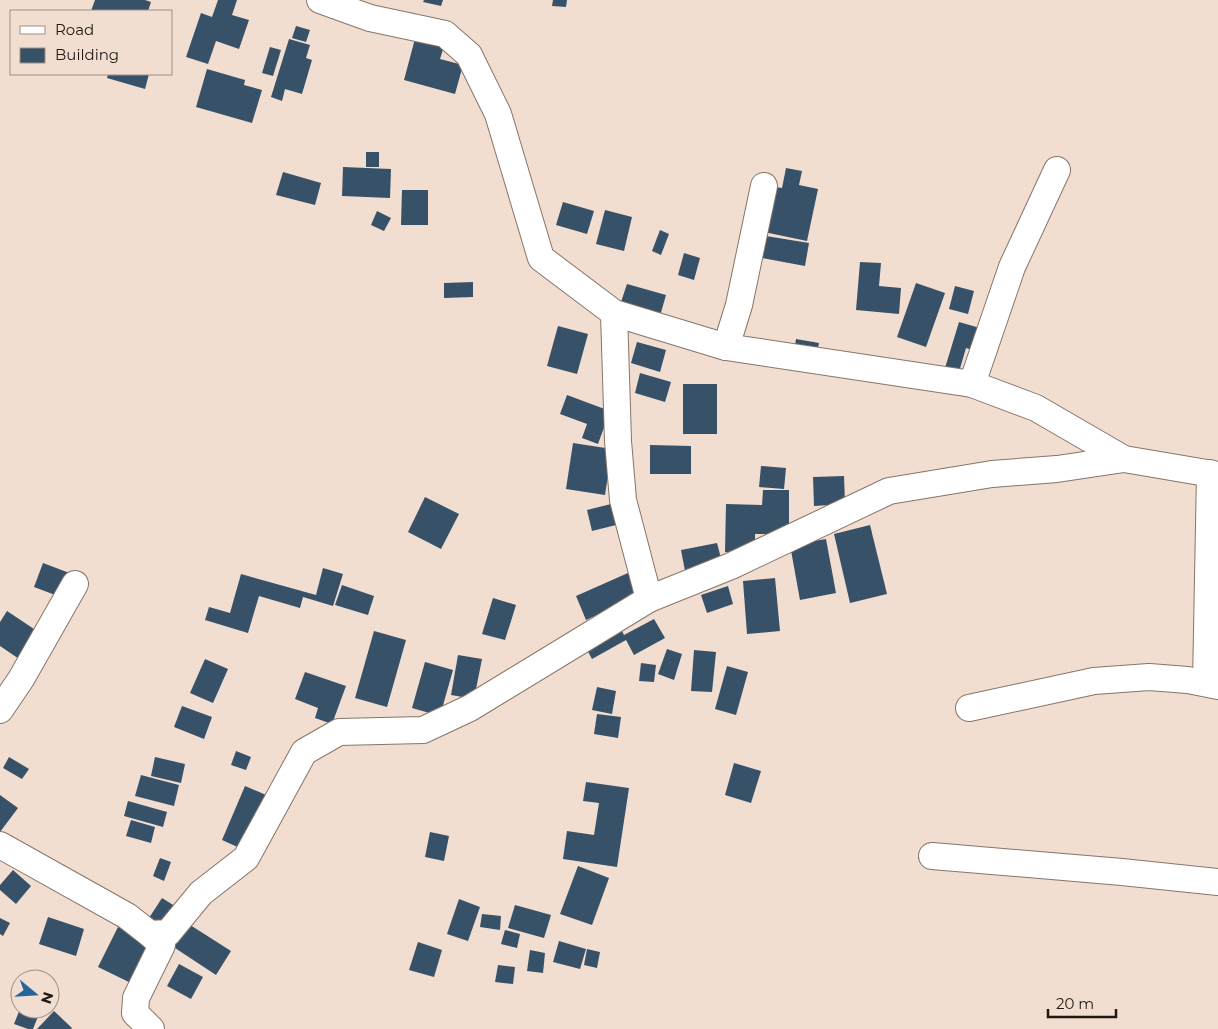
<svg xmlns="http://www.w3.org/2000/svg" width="1218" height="1029" font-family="Montserrat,sans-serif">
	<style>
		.building { fill: #375169 }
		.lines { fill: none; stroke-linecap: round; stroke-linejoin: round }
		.minor-casing { stroke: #877569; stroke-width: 28 }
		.minor { stroke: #fff; stroke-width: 26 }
	</style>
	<rect width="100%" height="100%" fill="#f2ded0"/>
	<g class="building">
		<path d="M95 0H145L151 2 148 11H91Z"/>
		<path d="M218 0H237L232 15 249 20 239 49 216 41 208 64 186 57 201 13 212 17Z"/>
		<path d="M424 0H443L441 6 423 2Z"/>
		<path d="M553 0H567L566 7 552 6Z"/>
		<path d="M296 26 310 30 306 42 292 38Z"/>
		<path d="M416 35 445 43 440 59 463 65 455 94 404 80Z"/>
		<path d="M289 39 310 45 306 58 312 60 302 94 285 89 282 101 271 97Z"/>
		<path d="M270 47 281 50 273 76 262 73Z"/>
		<path d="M207 69 245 80 244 85 262 90 252 123 196 107Z"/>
		<path d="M108 74H149L145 89 107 78Z"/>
		<rect x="366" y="152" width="13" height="15"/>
		<path d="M343 167 391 169 390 198 342 196Z"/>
		<path d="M786 168 802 171 799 185 818 189 807 241 764 232 769 186 782 188Z"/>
		<path d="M283 172 321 183 315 205 276 195Z"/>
		<path d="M402 190H428V225H401Z"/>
		<path d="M563 202 594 211 587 234 556 225Z"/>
		<path d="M605 210 632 217 624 251 596 244Z"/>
		<path d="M377 211 391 218 384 231 371 225Z"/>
		<path d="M660 230 669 234 661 255 652 251Z"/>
		<path d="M766 236 809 243 805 266 762 258Z"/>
		<path d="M684 253 700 258 694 280 678 275Z"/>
		<path d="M860 262 881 263 879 286 901 288 899 314 856 310Z"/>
		<path d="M473 282V297L444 298V283Z"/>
		<path d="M916 283 945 293 926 347 897 337Z"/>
		<path d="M627 284 666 295 660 316 620 305Z"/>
		<path d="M955 286 974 291 968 314 949 309Z"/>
		<path d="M959 322 987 330 979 352 966 348 959 372 945 368Z"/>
		<path d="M558 326 588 334 577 374 547 366Z"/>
		<path d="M796 339 819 343 816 357 794 352Z"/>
		<path d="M637 342 666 350 660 372 631 363Z"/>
		<path d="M640 373 671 382 665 402 635 393Z"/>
		<rect x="683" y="384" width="34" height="50"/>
		<path d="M567 395 610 411 598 444 582 438 587 424 560 414Z"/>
		<path d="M573 443 612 449 605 495 566 489Z"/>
		<path d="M650 445 691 446V474H650Z"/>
		<path d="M761 466 786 468 784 489 759 487Z"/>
		<path d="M844 476 845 504 814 506 813 477Z"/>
		<path d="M763 490H789V530H774V534H755V552H725L726 504 762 505Z"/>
		<path d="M425 497 459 514 441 549 408 532Z"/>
		<path d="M611 504 616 525 592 531 587 510Z"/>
		<path d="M870 525 887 594 850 603 834 534Z"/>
		<path d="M826 539 836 593 800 600 790 545Z"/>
		<path d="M717 543 722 562 685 571 681 550Z"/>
		<path d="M43 563 80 577 71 601 34 587Z"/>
		<path d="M323 568 343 574 333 606 303 597 300 608 259 596 248 633 205 620 209 607 230 613 241 574 316 595Z"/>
		<path d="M628 573 638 596 586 620 576 596Z"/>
		<path d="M775 578 780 631 747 634 743 581Z"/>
		<path d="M342 585 374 596 368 615 335 605Z"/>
		<path d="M728 586 733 604 707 613 701 595Z"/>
		<path d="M493 598 516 605 505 640 482 634Z"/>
		<path d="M7 611 46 637 28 665 0 646V622Z"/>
		<path d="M654 619 665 638 634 655 626 640 592 659 585 646 620 627 624 635Z"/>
		<path d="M374 631 406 640 387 707 355 698Z"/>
		<path d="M667 649 682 654 674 680 658 674Z"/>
		<path d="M694 650 716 652 712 692 691 691Z"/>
		<path d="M458 655 482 659 474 699 451 695Z"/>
		<path d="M205 659 228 669 213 703 190 693Z"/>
		<path d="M425 662 453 670 440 716 412 708Z"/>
		<path d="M641 663 656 665 654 682 639 681Z"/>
		<path d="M727 666 748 672 736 715 715 709Z"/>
		<path d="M305 672 346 686 332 724 315 718 318 708 295 699Z"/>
		<path d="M597 687 616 691 612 714 592 710Z"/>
		<path d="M182 706 212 717 204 739 174 727Z"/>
		<path d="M597 714 621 717 618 738 594 734Z"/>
		<path d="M236 751 251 757 246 770 231 765Z"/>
		<path d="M9 757 29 769 22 779 3 768Z"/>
		<path d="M155 757 185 764 181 783 151 776Z"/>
		<path d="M734 763 761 771 751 803 725 795Z"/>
		<path d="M141 775 179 785 174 806 135 796Z"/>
		<path d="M586 782 629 788 617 867 563 859 567 831 594 835 599 803 583 801Z"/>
		<path d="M245 786 266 795 242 849 222 840Z"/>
		<path d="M0 795 18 808 0 832Z"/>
		<path d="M128 801 167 812 163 827 124 816Z"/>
		<path d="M131 820 155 827 151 843 126 836Z"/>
		<path d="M430 832 449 836 444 861 425 857Z"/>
		<path d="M160 858 171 862 164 881 153 876Z"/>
		<path d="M578 866 609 878 592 925 560 914Z"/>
		<path d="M13 870 31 886 16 904 0 890V885Z"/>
		<path d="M162 898 178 908 164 928 149 918Z"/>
		<path d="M459 899 480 907 468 941 447 934Z"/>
		<path d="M515 905 551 915 544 938 508 928Z"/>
		<path d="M482 914 501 916 500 930 480 927Z"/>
		<path d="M48 917 84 929 76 956 39 944Z"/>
		<path d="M0 918 10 923 3 936 0 934Z"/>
		<path d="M187 923 231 951 216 975 172 946Z"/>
		<path d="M118 927 155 944 135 985 98 967Z"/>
		<path d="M505 930 520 934 517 948 501 944Z"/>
		<path d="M559 941 586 949 580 969 553 962Z"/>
		<path d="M418 942 442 950 434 977 409 970Z"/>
		<path d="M587 949 600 952 597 968 584 965Z"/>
		<path d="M530 950 545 953 543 973 527 971Z"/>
		<path d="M179 964 203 977 191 999 167 986Z"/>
		<path d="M498 965 515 967 513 984 495 982Z"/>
		<path d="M20 1009H41L33 1029H28L14 1024Z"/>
		<path d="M54 1011 72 1028 71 1029H37Z"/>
	</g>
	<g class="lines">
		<defs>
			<g id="minor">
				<path d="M320 0 370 18 445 34 469 55 498 114 541 258 614 313 726 347 972 384 1036 408 1124 459"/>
				<path d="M614 313 618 441 623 500 649 599"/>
				<path d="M726 347 739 305 764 186"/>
				<path d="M972 384 1012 267 1057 170"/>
				<path d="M1206 683 1210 473"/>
				<path d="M969 708 1094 681 1149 677 1188 680 1218 686"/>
				<path d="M0 710 21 679 75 584"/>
				<path d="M0 845 127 916 150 934 168 933 201 893 246 858 304 752 339 732 423 730 470 708 649 599 731 566 889 491 992 474 1057 469 1124 459 1218 475"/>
				<path d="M932 856 1122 872 1218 882"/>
				<path d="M150 934 162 945 136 998 135 1013 151 1029"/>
			</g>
		</defs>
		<use href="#minor" class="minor-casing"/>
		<use href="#minor" class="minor"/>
	</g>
	<rect x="10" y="10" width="162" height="65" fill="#f2ded0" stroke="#9e8f84"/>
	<rect x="20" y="26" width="25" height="8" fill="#ffffff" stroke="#9e8f84"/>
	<text x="55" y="35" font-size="15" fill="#1f1813">Road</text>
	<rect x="20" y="48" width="25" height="15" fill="#375169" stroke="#9e8f84"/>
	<text x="55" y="60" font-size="15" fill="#1f1813">Building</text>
	<g transform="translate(35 994) rotate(108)"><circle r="24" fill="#f2ded0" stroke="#9e8f84"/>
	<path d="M0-4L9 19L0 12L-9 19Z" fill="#22659b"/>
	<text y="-8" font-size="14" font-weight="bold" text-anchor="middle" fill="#1f1813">N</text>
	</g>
	<path d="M1048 1009v8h68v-8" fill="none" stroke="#1f1813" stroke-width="2.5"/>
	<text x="1056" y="1009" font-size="15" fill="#1f1813" stroke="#f2ded0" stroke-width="4" paint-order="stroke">20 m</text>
</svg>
